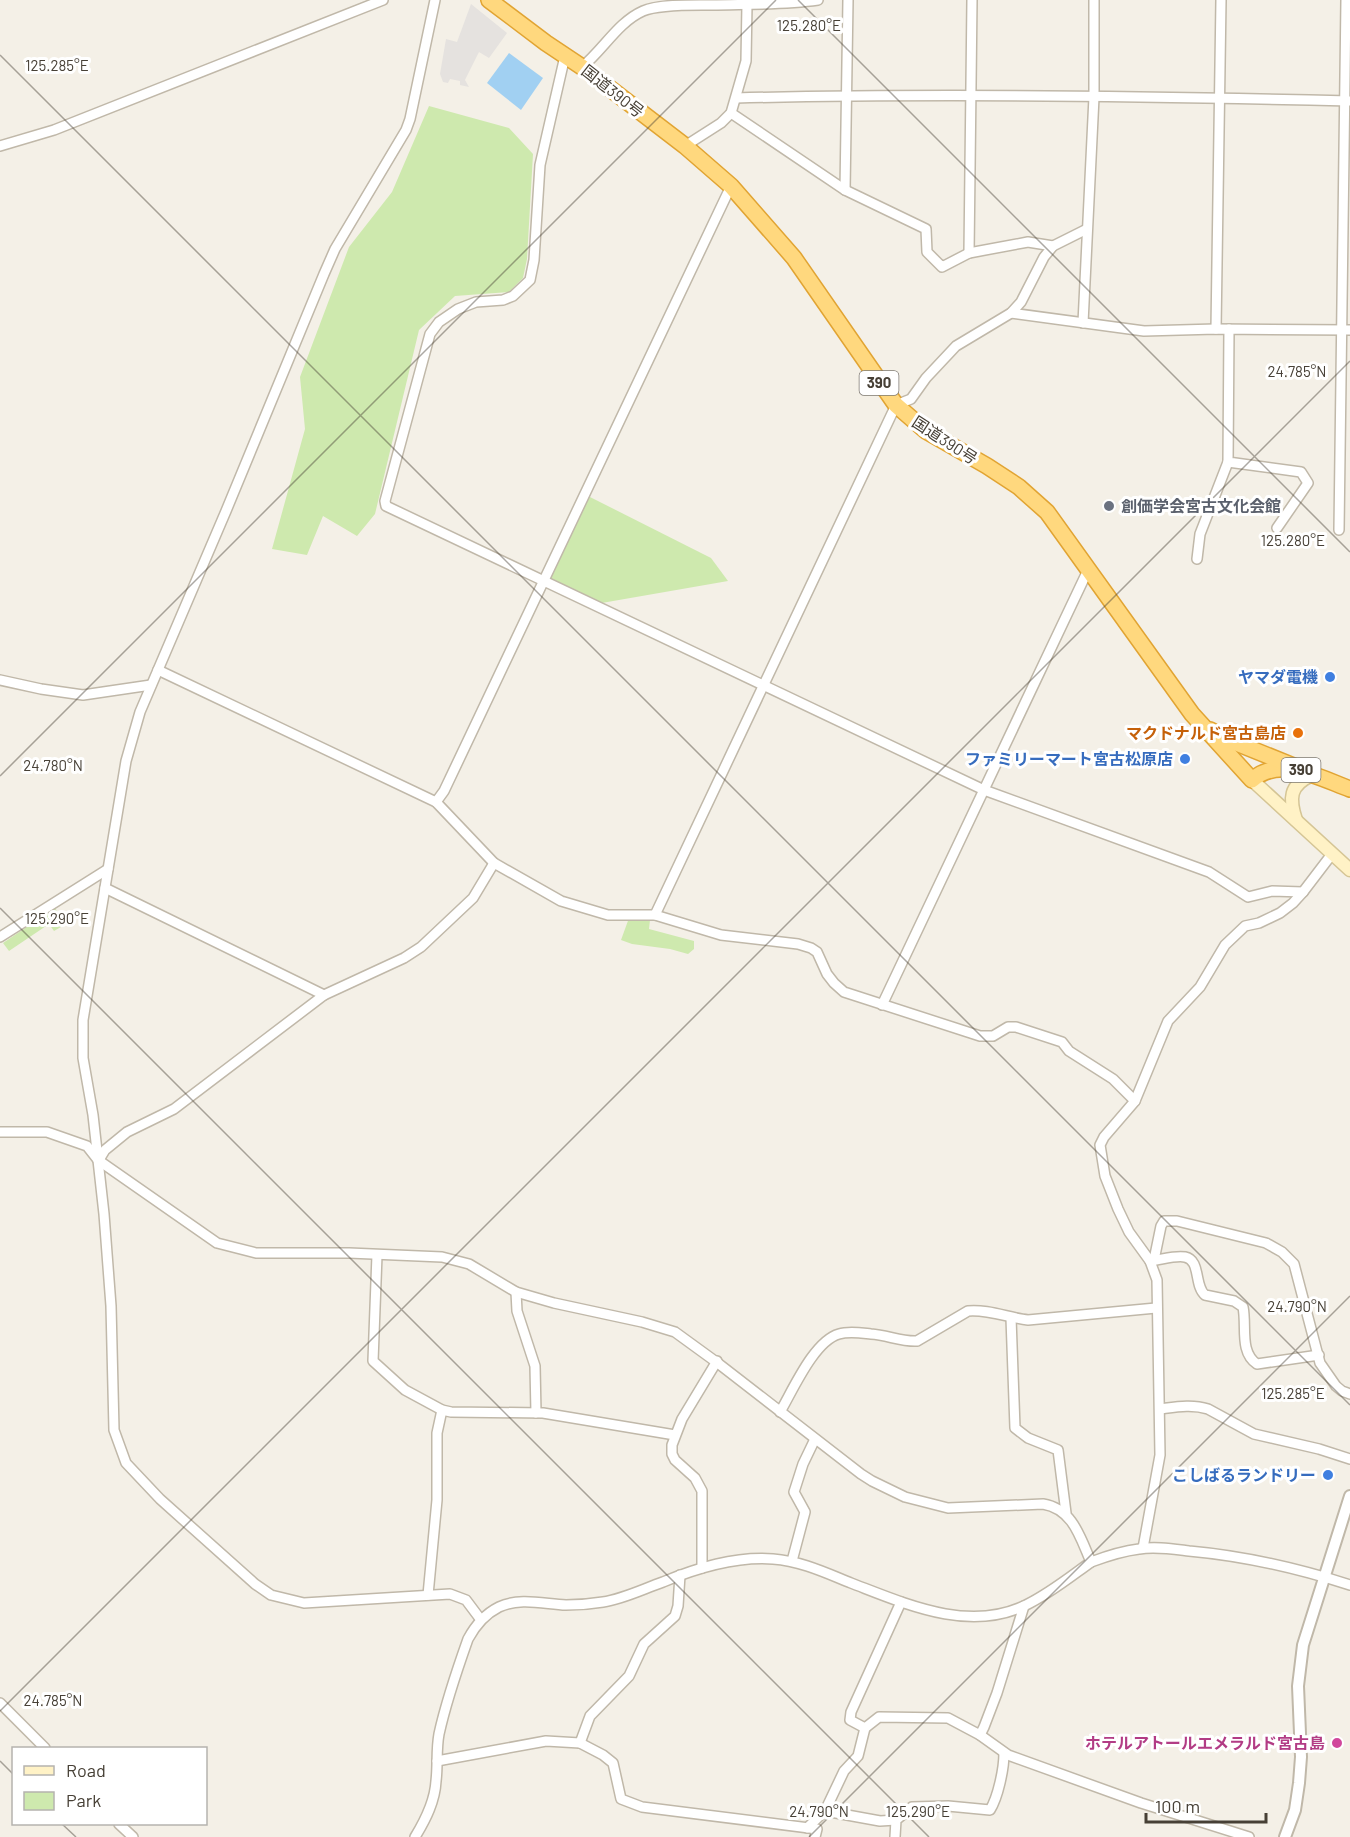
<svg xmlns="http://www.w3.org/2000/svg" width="1350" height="1837" font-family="Barlow,'Noto Sans JP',sans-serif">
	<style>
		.green { fill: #cee9ae }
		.parking { fill: #e5e2df }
		.water { fill: #a1d0f2 }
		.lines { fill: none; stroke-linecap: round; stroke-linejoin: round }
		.minor-casing { stroke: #c0b8a9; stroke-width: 12 }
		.tertiary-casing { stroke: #c0b8a9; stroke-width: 14 }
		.secondary-casing { stroke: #d5c595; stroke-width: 15 }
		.trunk-casing { stroke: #e1a433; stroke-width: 18 }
		.minor { stroke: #fff; stroke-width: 9 }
		.tertiary { stroke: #fff; stroke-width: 10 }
		.secondary { stroke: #fff2c6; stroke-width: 12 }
		.trunk { stroke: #ffd87e; stroke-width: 15 }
		.ticks { fill: none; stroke: #474036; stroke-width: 1.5; stroke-opacity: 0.45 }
		.worship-dot { fill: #6b7280; stroke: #fff; stroke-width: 2 }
		.shop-dot { fill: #3f7fe0; stroke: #fff; stroke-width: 2 }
		.food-dot { fill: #e8710a; stroke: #fff; stroke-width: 2 }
		.hotel-dot { fill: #d1479c; stroke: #fff; stroke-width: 2 }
		.labels { text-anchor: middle; stroke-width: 6; stroke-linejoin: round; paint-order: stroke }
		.shield { fill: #fff; stroke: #7e7972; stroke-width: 1.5 }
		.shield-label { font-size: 15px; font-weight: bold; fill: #474036 }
		.street-label { font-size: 16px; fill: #474036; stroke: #fff }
		.worship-label { font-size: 16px; font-weight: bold; fill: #5b616d; stroke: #fff; text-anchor: start }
		.shop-label { font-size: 16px; font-weight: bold; fill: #366cbe; stroke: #fff; text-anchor: end }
		.food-label { font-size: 16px; font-weight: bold; fill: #c56008; stroke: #fff; text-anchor: end }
		.hotel-label { font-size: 16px; font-weight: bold; fill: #b23c85; stroke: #fff; text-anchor: end }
		.ticks-label { font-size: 15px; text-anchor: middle; fill: #474036; stroke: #fff; stroke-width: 6; stroke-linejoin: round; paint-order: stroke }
	</style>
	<rect width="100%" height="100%" fill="#f4f0e7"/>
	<g class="green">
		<path d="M429 106 509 128 533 154 527 259 523 278 509 292 455 296 419 330 375 514 357 536 323 516 307 555 272 549 305 429 300 377 349 247 392 192Z"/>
		<path d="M588 496 711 558 728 581 596 604 546 580Z"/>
		<path d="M55 908 61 917 56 920 61 927 54 931 49 924 9 951 3 943Z"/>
		<path d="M629 918 650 920 649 929 694 941V949L688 954 670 949 632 944 621 940Z"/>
	</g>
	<path class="parking" d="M471 4 507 33 489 58 479 52 465 80 469 87 460 85V81L450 79 448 83 443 82 440 74 446 39 457 42Z"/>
	<path class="water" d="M509 53 543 78 521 110 487 83Z"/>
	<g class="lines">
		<defs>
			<g id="minor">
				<path d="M435 0 410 119 406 130 335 249 324 274 226 511 140 712 126 761 83 1020V1058L93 1115 104 1214 111 1306 114 1430 126 1463 160 1499 255 1584 271 1595 304 1603 450 1594 466 1600 481 1620"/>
				<path d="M565 56 540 165 534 260 530 280 513 296 503 300 476 302 458 309 439 322 430 334 385 501 386 506 984 790 1209 872 1248 897 1272 891 1303 892"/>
				<path d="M582 67C603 50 618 22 643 11 659 4 694 5 712 5 747 4 783 5 818 0"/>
				<path d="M736 98C940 93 1145 96 1350 101"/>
				<path d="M731 113 845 190 926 229 927 252 942 267 969 253 1028 242 1053 246"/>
				<path d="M0 146 54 130 383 0"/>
				<path d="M685 146 721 123 731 113 746 61 747 4"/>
				<path d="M845 190 848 0"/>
				<path d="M969 253 972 0"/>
				<path d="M1011 313 1144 331 1216 329 1350 330"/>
				<path d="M1083 323 1094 97V0"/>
				<path d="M1216 329 1221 0"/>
				<path d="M1229 329 1228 462 1301 472 1308 483 1277 528"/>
				<path d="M1339 530 1346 0"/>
				<path d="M1197 559 1200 534 1228 462"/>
				<path d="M158 670 436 802 494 863 561 901 608 915H655L721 935 798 944 811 948 817 952 827 974 834 983 844 992 980 1036H993L1008 1027H1016L1062 1042 1069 1051 1113 1079 1135 1101"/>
				<path d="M0 680 41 689 83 695 151 685"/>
				<path d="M436 802 444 791 731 186"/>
				<path d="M105 888 324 995"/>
				<path d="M655 915 896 405 911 399 926 378 956 346 1011 313 1021 302 1044 257 1053 246 1087 229"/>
				<path d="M0 937 108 869"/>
				<path d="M882 1005 1089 568"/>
				<path d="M0 1132H47L87 1146 98 1160 217 1243 256 1253H349L442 1257 469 1264 516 1292 554 1303 642 1322 675 1332 719 1364 861 1474 872 1481 905 1497 948 1508 1043 1504C1073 1509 1080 1537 1091 1562 1070 1577 1049 1594 1026 1605 969 1633 906 1604 851 1583 826 1573 801 1561 773 1559 735 1556 697 1568 663 1582 643 1589 623 1599 603 1602 591 1604 578 1605 566 1605 544 1604 520 1597 499 1607 485 1614 475 1626 468 1639 457 1670 446 1702 439 1734 436 1750 438 1765 436 1781 435 1801 426 1819 415 1837"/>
				<path d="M99 1160 105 1150 127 1132 174 1109 324 995 404 958 421 947 473 898 494 863"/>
				<path d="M377 1255 373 1361 405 1390 442 1410 451 1412 543 1413 675 1435"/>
				<path d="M1154 1260 1161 1226 1164 1221H1177L1266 1243 1282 1252 1294 1264 1320 1363 1336 1386 1342 1391 1350 1394"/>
				<path d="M1150 1261C1161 1260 1175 1255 1185 1257 1201 1260 1194 1286 1205 1295L1234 1301 1243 1307C1247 1326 1239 1352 1257 1364L1319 1355"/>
				<path d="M516 1292 517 1311 535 1366 536 1413"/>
				<path d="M1011 1318 1015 1428 1028 1438 1058 1450 1066 1513"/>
				<path d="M1160 1409C1176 1407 1192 1404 1208 1409L1254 1434 1319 1449 1350 1459"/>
				<path d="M780 1412C793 1390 814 1341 839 1334 849 1331 861 1333 871 1334 887 1335 902 1342 917 1341L968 1311C988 1309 1009 1318 1028 1320L1156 1308"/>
				<path d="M1143 1548 1160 1455 1157 1280 1150 1261 1129 1232 1118 1209 1105 1176 1100 1145 1104 1137 1135 1101 1168 1021 1200 987 1225 945 1245 926 1259 923 1280 913 1293 903 1303 892 1332 854"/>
				<path d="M792 1561 805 1512 794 1492 803 1464 815 1439"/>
				<path d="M1091 1562C1107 1556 1122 1551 1139 1549 1155 1546 1173 1549 1189 1551 1245 1556 1297 1568 1350 1585"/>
				<path d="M702 1568V1491L695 1478 675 1460 672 1454V1445L682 1419 717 1361"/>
				<path d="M428 1595 437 1500V1433L442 1410"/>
				<path d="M901 1602 851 1712 850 1720 865 1728 879 1717 948 1718 980 1735 1008 1755 1141 1803 1249 1837"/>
				<path d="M0 1703 45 1748"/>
				<path d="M980 1735 984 1727 997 1693 1024 1606"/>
				<path d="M580 1743 590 1716 629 1676 644 1644 675 1616 678 1606 680 1575"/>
				<path d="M437 1761 546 1741 580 1743 603 1755 613 1763 621 1799 642 1807 817 1829 815 1837"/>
				<path d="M825 1811 880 1821 896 1820"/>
				<path d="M119 1824 133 1837"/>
				<path d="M807 1828 825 1811 844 1771 858 1756 865 1728"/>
				<path d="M895 1837 896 1820 912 1807 948 1806 990 1810C998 1797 1004 1769 1004 1753"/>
			</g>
			<path id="tertiary" d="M1285 1837 1295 1810 1299 1783 1301 1757 1298 1686 1303 1645 1350 1496"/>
			<g id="secondary">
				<path d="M1252 780 1350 870"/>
				<path d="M1296 820C1289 799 1289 785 1312 775"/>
			</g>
			<g id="trunk">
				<path d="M489 0 546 43 582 67 685 146 731 186 794 258 896 405 926 431 987 466 1019 487 1047 512 1192 714 1252 780C1280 755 1320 778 1350 789"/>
				<path d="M1210 730 1229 740 1296 767"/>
			</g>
		</defs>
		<use href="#minor" class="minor-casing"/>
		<use href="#tertiary" class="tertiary-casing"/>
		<use href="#secondary" class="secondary-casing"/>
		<use href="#trunk" class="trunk-casing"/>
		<use href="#minor" class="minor"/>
		<use href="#tertiary" class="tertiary"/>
		<use href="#secondary" class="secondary"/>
		<use href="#trunk" class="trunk"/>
	</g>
	<path class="ticks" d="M798 0 1350 552M0 55 1350 1405M0 776 776 0M0 908 929 1837M0 1711 1350 361M0 1761 14 1775M62 1824 76 1837M809 1837 1350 1296"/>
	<circle class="worship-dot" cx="1109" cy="506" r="6"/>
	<g class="shop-dot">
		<circle cx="1330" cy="677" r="6"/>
		<circle cx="1185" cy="759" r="6"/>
		<circle cx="1328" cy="1475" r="6"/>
	</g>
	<circle class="food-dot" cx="1298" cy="733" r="6"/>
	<circle class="hotel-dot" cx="1337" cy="1743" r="6"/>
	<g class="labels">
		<g class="shield">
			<rect x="859.5" y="371" width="39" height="24" rx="4.5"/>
			<rect x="1281.5" y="758" width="39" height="24" rx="4.5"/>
		</g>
		<g class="shield-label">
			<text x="879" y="388">390</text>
			<text x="1301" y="775">390</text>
		</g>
		<g class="street-label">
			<text transform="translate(613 91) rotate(38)" y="6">国道390号</text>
			<text transform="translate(945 440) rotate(33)" y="6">国道390号</text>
		</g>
		<g class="worship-label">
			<text x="1121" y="512">創価学会宮古文化会館</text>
		</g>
		<g class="shop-label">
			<text x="1318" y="683">ヤマダ電機</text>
			<text x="1173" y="765">ファミリーマート宮古松原店</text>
			<text x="1316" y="1481">こしばるランドリー</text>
		</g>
		<g class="food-label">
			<text x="1286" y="739">マクドナルド宮古島店</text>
		</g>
		<g class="hotel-label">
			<text x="1325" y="1749">ホテルアトールエメラルド宮古島</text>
		</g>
	</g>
	<g class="ticks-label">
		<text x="809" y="31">125.280°E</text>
		<text x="57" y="71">125.285°E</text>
		<text x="1297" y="377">24.785°N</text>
		<text x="1293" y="546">125.280°E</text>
		<text x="53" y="771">24.780°N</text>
		<text x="57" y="924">125.290°E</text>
		<text x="1297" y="1312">24.790°N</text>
		<text x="1293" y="1399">125.285°E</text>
		<text x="53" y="1706">24.785°N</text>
		<text x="819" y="1817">24.790°N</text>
		<text x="918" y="1817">125.290°E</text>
	</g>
	<rect x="12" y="1747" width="195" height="78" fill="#ffffff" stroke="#b5b3af" stroke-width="1.5"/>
	<rect x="24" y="1766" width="30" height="9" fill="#fff2c6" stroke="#b5b3af" stroke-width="1.5"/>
	<text x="66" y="1777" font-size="18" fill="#474036">Road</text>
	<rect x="24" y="1792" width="30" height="18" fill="#cee9ae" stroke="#b5b3af" stroke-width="1.5"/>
	<text x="66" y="1807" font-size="18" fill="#474036">Park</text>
	<path d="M1146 1813v9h120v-9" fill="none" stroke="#474036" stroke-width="3"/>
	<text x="1155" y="1813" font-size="18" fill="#474036" stroke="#ffffff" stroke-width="4.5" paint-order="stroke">100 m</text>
</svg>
